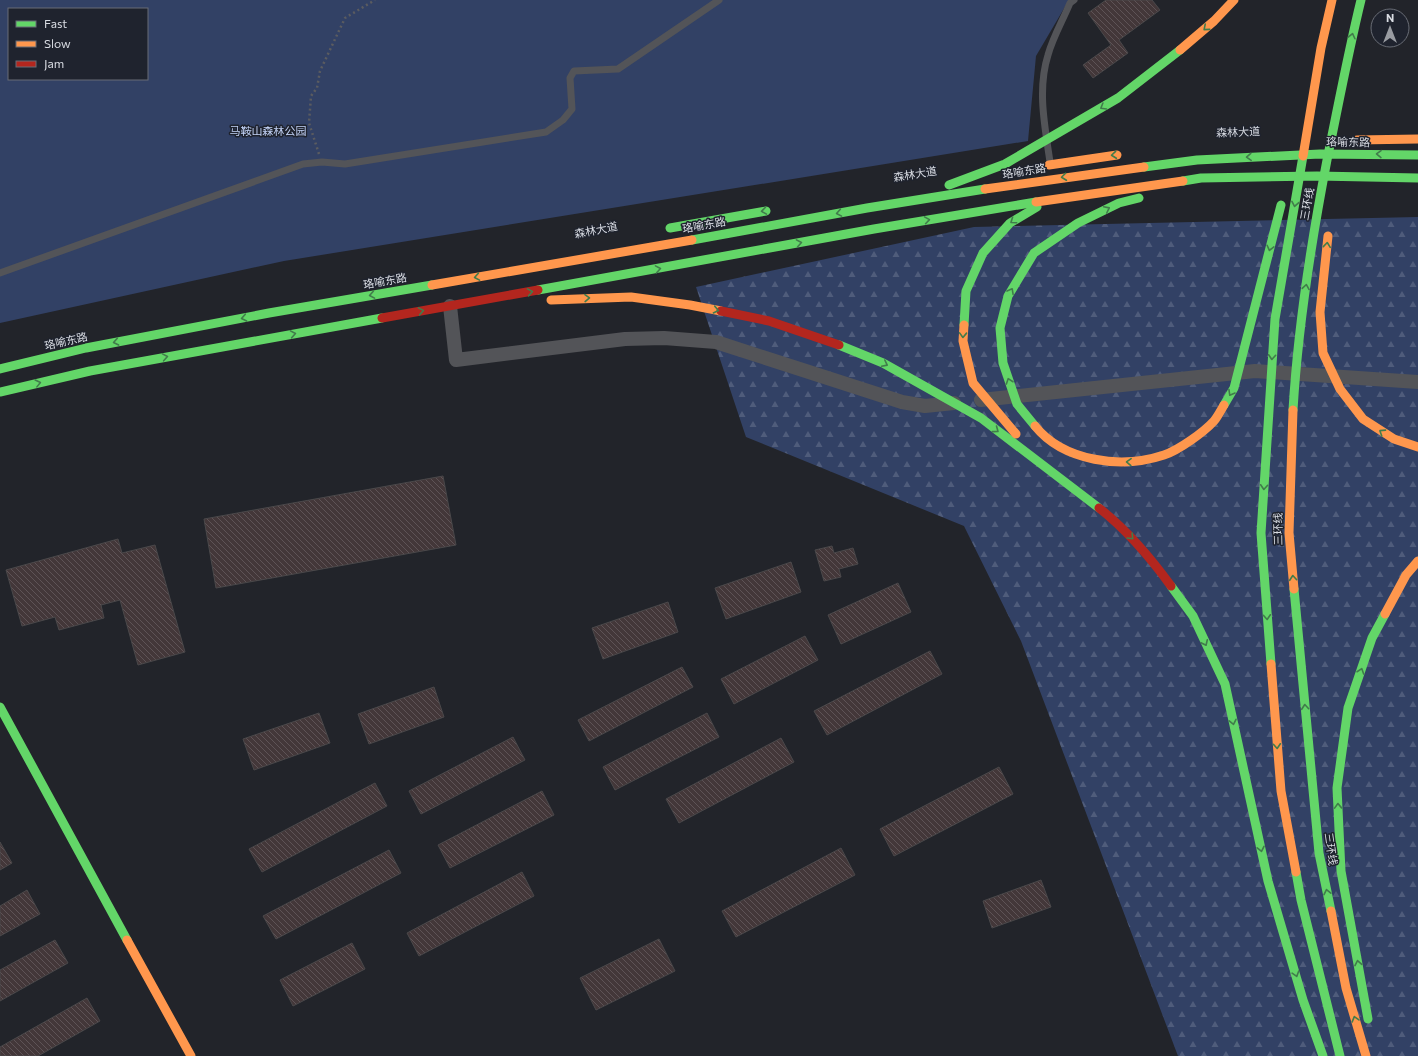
<svg xmlns="http://www.w3.org/2000/svg" width="1418" height="1056" font-family="Commissioner,'Noto Sans SC',sans-serif">
	<style>
		.forest { fill: url(#forest-firs) }
		.park { fill: #324165; fill-rule: evenodd }
		.building { fill: url(#building-back-hatch); stroke: #4a484a }
		.lines { fill: none; stroke-linecap: round; stroke-linejoin: round }
		.path { stroke: #5b5c60; stroke-width: 2.5; stroke-dasharray: 2 3; stroke-linecap: butt }
		.lane { stroke: #535458; stroke-width: 7 }
		.street { stroke: #535458; stroke-width: 14 }
		.fast { stroke: #63d668; stroke-width: 9 }
		.slow { stroke: #ff974d; stroke-width: 9 }
		.jam { stroke: #b3261e; stroke-width: 9 }
		.oneway { stroke: #417c4b }
		.labels { text-anchor: middle; stroke-width: 3; stroke-linejoin: round; paint-order: stroke }
		.park-label { font-size: 11px; fill: #c2d2f6; stroke: #1f232e }
		.street-label { font-size: 11px; fill: #d9dce3; stroke: #1f232e }
	</style>
	<defs>
		<pattern id="forest-firs" width="22" height="20" patternUnits="userSpaceOnUse"><rect width="22" height="20" fill="#324165"/><path d="M5 1l3.5 6h-7zM16 11l3.5 6h-7z" fill="#4f5c7b"/></pattern>
		<pattern id="building-back-hatch" width="6" height="6" patternUnits="userSpaceOnUse"><rect width="6" height="6" fill="#433739"/><path d="M-1 5l2 2M0 0l6 6M5-1l2 2" fill="none" stroke="#5e5356"/></pattern>
	</defs>
	<rect width="100%" height="100%" fill="#22242a"/>
	<path class="forest" d="M1418 217V1056H1178L1021 641 964 526 746 437 696 287 974 227Z"/>
	<path class="park" d="M0 0H1069L1036 56 1028 141 284 261 0 323ZM9 9H147V79H9Z"/>
	<g class="building">
		<path d="M1106 0H1152L1160 10 1119 40 1128 53 1093 78 1083 65 1111 45 1088 13Z"/>
		<path d="M443 476 456 545 216 588 204 519Z"/>
		<path d="M118 539 122 553 155 545 185 652 138 665 120 600 101 605 104 618 59 630 55 617 22 626 6 570Z"/>
		<path d="M832 546 834 553 853 548 858 564 839 569 841 577 824 581 815 550Z"/>
		<path d="M791 562 801 592 726 619 715 588Z"/>
		<path d="M898 583 911 612 841 644 828 615Z"/>
		<path d="M668 602 678 632 603 659 592 628Z"/>
		<path d="M805 636 818 660 734 704 721 679Z"/>
		<path d="M930 651 942 674 827 735 814 711Z"/>
		<path d="M682 667 693 687 589 741 578 720Z"/>
		<path d="M434 687 444 717 369 744 358 714Z"/>
		<path d="M319 713 330 743 254 770 243 739Z"/>
		<path d="M707 713 719 737 615 790 603 767Z"/>
		<path d="M513 737 525 760 421 814 409 791Z"/>
		<path d="M781 738 794 762 679 823 666 799Z"/>
		<path d="M999 767 1013 794 894 856 880 829Z"/>
		<path d="M375 783 387 806 262 872 249 849Z"/>
		<path d="M542 791 554 815 450 868 438 845Z"/>
		<path d="M0 842 12 863 0 870Z"/>
		<path d="M841 848 855 875 736 937 722 911Z"/>
		<path d="M389 850 401 873 276 939 263 916Z"/>
		<path d="M522 872 534 896 419 956 407 933Z"/>
		<path d="M1041 880 1051 907 992 928 983 901Z"/>
		<path d="M27 890 40 914 0 936V906Z"/>
		<path d="M659 939 675 971 596 1010 580 978Z"/>
		<path d="M55 940 68 963 0 1001V970Z"/>
		<path d="M352 943 365 969 293 1006 280 980Z"/>
		<path d="M87 998 100 1021 38 1056H0V1047Z"/>
	</g>
	<g class="lines">
		<path class="path" d="M319 154 309 123 311 96 317 88 320 71 345 18 375 0"/>
		<g class="lane">
			<path d="M1050 162C1045 127 1037 90 1048 55 1053 37 1063 20 1070 3L1074 0"/>
			<path d="M0 273 303 164 322 162 345 164 546 132 563 120 572 109 570 78 574 71 618 69 719 0"/>
		</g>
		<g class="street">
			<path d="M450 306 456 360 625 339 664 338 716 342 902 402 925 406 954 403"/>
			<path d="M981 400 1255 371 1418 382"/>
		</g>
		<g class="fast">
			<path d="M1144 167 1197 160 1320 154 1418 155"/>
			<path d="M1183 181 1201 178 1317 176 1418 178"/>
			<path d="M949 185 1005 164 1118 98 1180 50"/>
			<path d="M670 228 766 211"/>
			<path d="M692 240 867 208 985 189"/>
			<path d="M538 290 874 229 1036 202"/>
			<path d="M964 325 966 291 983 253 1010 223 1037 207"/>
			<path d="M839 345 883 363 981 418 1099 508"/>
			<path d="M0 369 86 348 269 313 432 285"/>
			<path d="M0 392 90 371 382 318"/>
			<path d="M1224 405 1234 388 1281 205"/>
			<path d="M1293 410C1298 326 1311 243 1327 160 1338 107 1348 53 1361 0"/>
			<path d="M1035 426 1017 404 1003 363 1000 328 1008 296 1034 253 1078 223 1119 203 1139 198"/>
			<path d="M1171 586 1193 616 1225 684 1268 881 1303 1000 1323 1056"/>
			<path d="M1294 589 1319 853 1331 911"/>
			<path d="M1271 664 1261 533 1275 319 1303 156"/>
			<path d="M0 707 127 940"/>
			<path d="M1296 872 1301 900 1340 1056"/>
			<path d="M1368 1019 1341 871 1337 788 1348 708 1372 638 1385 614"/>
		</g>
		<g class="slow">
			<path d="M1180 50 1214 21 1234 0"/>
			<path d="M1357 140 1418 139"/>
			<path d="M1303 156 1321 48 1332 0"/>
			<path d="M1049 165 1117 155"/>
			<path d="M985 189 1144 167"/>
			<path d="M1036 202 1183 181"/>
			<path d="M1328 236 1320 312 1323 353 1340 389 1363 419 1394 439 1418 447"/>
			<path d="M432 285 692 240"/>
			<path d="M551 300 631 297 690 305 721 311"/>
			<path d="M964 325 963 341 973 383 1016 434"/>
			<path d="M1293 410 1289 533 1294 589"/>
			<path d="M1035 426C1064 462 1122 469 1164 455 1179 450 1204 432 1214 421 1218 416 1221 410 1224 405"/>
			<path d="M1385 614 1406 575 1418 561"/>
			<path d="M1271 664 1281 791 1296 872"/>
			<path d="M1331 911 1346 988 1366 1056"/>
			<path d="M127 940 191 1056"/>
		</g>
		<g class="jam">
			<path d="M721 311 769 321 839 345"/>
			<path d="M382 318 538 290"/>
			<path d="M1099 508C1127 530 1150 557 1171 586"/>
		</g>
	</g>
	<defs><path id="oneway-chevron" d="M-2-3.5L2.5 0L-2 3.5" fill="none" stroke-width="1.6" stroke-linecap="round" stroke-linejoin="round"/></defs>
	<g class="oneway">
		<use href="#oneway-chevron" transform="translate(1206 28) rotate(139)"/>
		<use href="#oneway-chevron" transform="translate(1352 36) rotate(-77)"/>
		<use href="#oneway-chevron" transform="translate(1103 107) rotate(149)"/>
		<use href="#oneway-chevron" transform="translate(1379 154) rotate(-179)"/>
		<use href="#oneway-chevron" transform="translate(1114 155) rotate(174)"/>
		<use href="#oneway-chevron" transform="translate(1249 157) rotate(177)"/>
		<use href="#oneway-chevron" transform="translate(1064 177) rotate(173)"/>
		<use href="#oneway-chevron" transform="translate(1295 204) rotate(100)"/>
		<use href="#oneway-chevron" transform="translate(1107 209) rotate(-26)"/>
		<use href="#oneway-chevron" transform="translate(764 211) rotate(171)"/>
		<use href="#oneway-chevron" transform="translate(839 213) rotate(170)"/>
		<use href="#oneway-chevron" transform="translate(927 220) rotate(-9)"/>
		<use href="#oneway-chevron" transform="translate(1013 221) rotate(145)"/>
		<use href="#oneway-chevron" transform="translate(799 243) rotate(-10)"/>
		<use href="#oneway-chevron" transform="translate(1327 245) rotate(-84)"/>
		<use href="#oneway-chevron" transform="translate(1270 248) rotate(104)"/>
		<use href="#oneway-chevron" transform="translate(658 269) rotate(-10)"/>
		<use href="#oneway-chevron" transform="translate(477 277) rotate(170)"/>
		<use href="#oneway-chevron" transform="translate(1306 287) rotate(-81)"/>
		<use href="#oneway-chevron" transform="translate(1011 291) rotate(-61)"/>
		<use href="#oneway-chevron" transform="translate(530 292) rotate(-10)"/>
		<use href="#oneway-chevron" transform="translate(372 295) rotate(170)"/>
		<use href="#oneway-chevron" transform="translate(587 298) rotate(-2)"/>
		<use href="#oneway-chevron" transform="translate(716 310) rotate(12)"/>
		<use href="#oneway-chevron" transform="translate(421 311) rotate(-10)"/>
		<use href="#oneway-chevron" transform="translate(244 318) rotate(169)"/>
		<use href="#oneway-chevron" transform="translate(293 334) rotate(-10)"/>
		<use href="#oneway-chevron" transform="translate(963 335) rotate(92)"/>
		<use href="#oneway-chevron" transform="translate(116 342) rotate(169)"/>
		<use href="#oneway-chevron" transform="translate(165 357) rotate(-10)"/>
		<use href="#oneway-chevron" transform="translate(1272 357) rotate(94)"/>
		<use href="#oneway-chevron" transform="translate(885 364) rotate(27)"/>
		<use href="#oneway-chevron" transform="translate(1009 381) rotate(-109)"/>
		<use href="#oneway-chevron" transform="translate(38 383) rotate(-14)"/>
		<use href="#oneway-chevron" transform="translate(1231 393) rotate(120)"/>
		<use href="#oneway-chevron" transform="translate(996 430) rotate(37)"/>
		<use href="#oneway-chevron" transform="translate(1382 432) rotate(-147)"/>
		<use href="#oneway-chevron" transform="translate(1129 462) rotate(-178)"/>
		<use href="#oneway-chevron" transform="translate(1264 487) rotate(94)"/>
		<use href="#oneway-chevron" transform="translate(1131 537) rotate(46)"/>
		<use href="#oneway-chevron" transform="translate(1293 578) rotate(-95)"/>
		<use href="#oneway-chevron" transform="translate(1267 617) rotate(86)"/>
		<use href="#oneway-chevron" transform="translate(1205 643) rotate(65)"/>
		<use href="#oneway-chevron" transform="translate(1361 671) rotate(-71)"/>
		<use href="#oneway-chevron" transform="translate(1305 707) rotate(-95)"/>
		<use href="#oneway-chevron" transform="translate(1233 722) rotate(78)"/>
		<use href="#oneway-chevron" transform="translate(1277 746) rotate(86)"/>
		<use href="#oneway-chevron" transform="translate(1338 806) rotate(-92)"/>
		<use href="#oneway-chevron" transform="translate(1261 849) rotate(78)"/>
		<use href="#oneway-chevron" transform="translate(1327 892) rotate(-102)"/>
		<use href="#oneway-chevron" transform="translate(1358 963) rotate(-101)"/>
		<use href="#oneway-chevron" transform="translate(1296 974) rotate(73)"/>
		<use href="#oneway-chevron" transform="translate(1355 1019) rotate(-106)"/>
	</g>
	<g class="labels">
		<g class="park-label">
			<text x="268" y="135">马鞍山森林公园</text>
		</g>
		<g class="street-label">
			<text transform="translate(1238 132) rotate(-2)" y="4">森林大道</text>
			<text transform="translate(1348 142) rotate(1)" y="4">珞喻东路</text>
			<text transform="translate(1024 171) rotate(-9)" y="4">珞喻东路</text>
			<text transform="translate(915 174) rotate(-9)" y="4">森林大道</text>
			<text transform="translate(1307 204) rotate(-80)" y="4">三环线</text>
			<text transform="translate(704 225) rotate(-10)" y="4">珞喻东路</text>
			<text transform="translate(596 230) rotate(-11)" y="4">森林大道</text>
			<text transform="translate(385 281) rotate(-10)" y="4">珞喻东路</text>
			<text transform="translate(66 341) rotate(-13)" y="4">珞喻东路</text>
			<text transform="translate(1278 529) rotate(-91)" y="4">三环线</text>
			<text transform="translate(1331 849) rotate(82)" y="4">三环线</text>
		</g>
	</g>
	<rect x="8" y="8" width="140" height="72" fill="#1f232e" stroke="#696d76"/>
	<rect x="16" y="21" width="20" height="6" fill="#63d668" stroke="#696d76"/>
	<text x="44" y="28" font-size="12" fill="#d9dce3">Fast</text>
	<rect x="16" y="41" width="20" height="6" fill="#ff974d" stroke="#696d76"/>
	<text x="44" y="48" font-size="12" fill="#d9dce3">Slow</text>
	<rect x="16" y="61" width="20" height="6" fill="#b3261e" stroke="#696d76"/>
	<text x="44" y="68" font-size="12" fill="#d9dce3">Jam</text>
	<g transform="translate(1390 28)"><circle r="19" fill="#1f232e" stroke="#696d76"/>
	<path d="M0-3L7 15L0 10L-7 15Z" fill="#999ca2"/>
	<text y="-6" font-size="11" font-weight="bold" text-anchor="middle" fill="#d9dce3">N</text>
	</g>
</svg>
